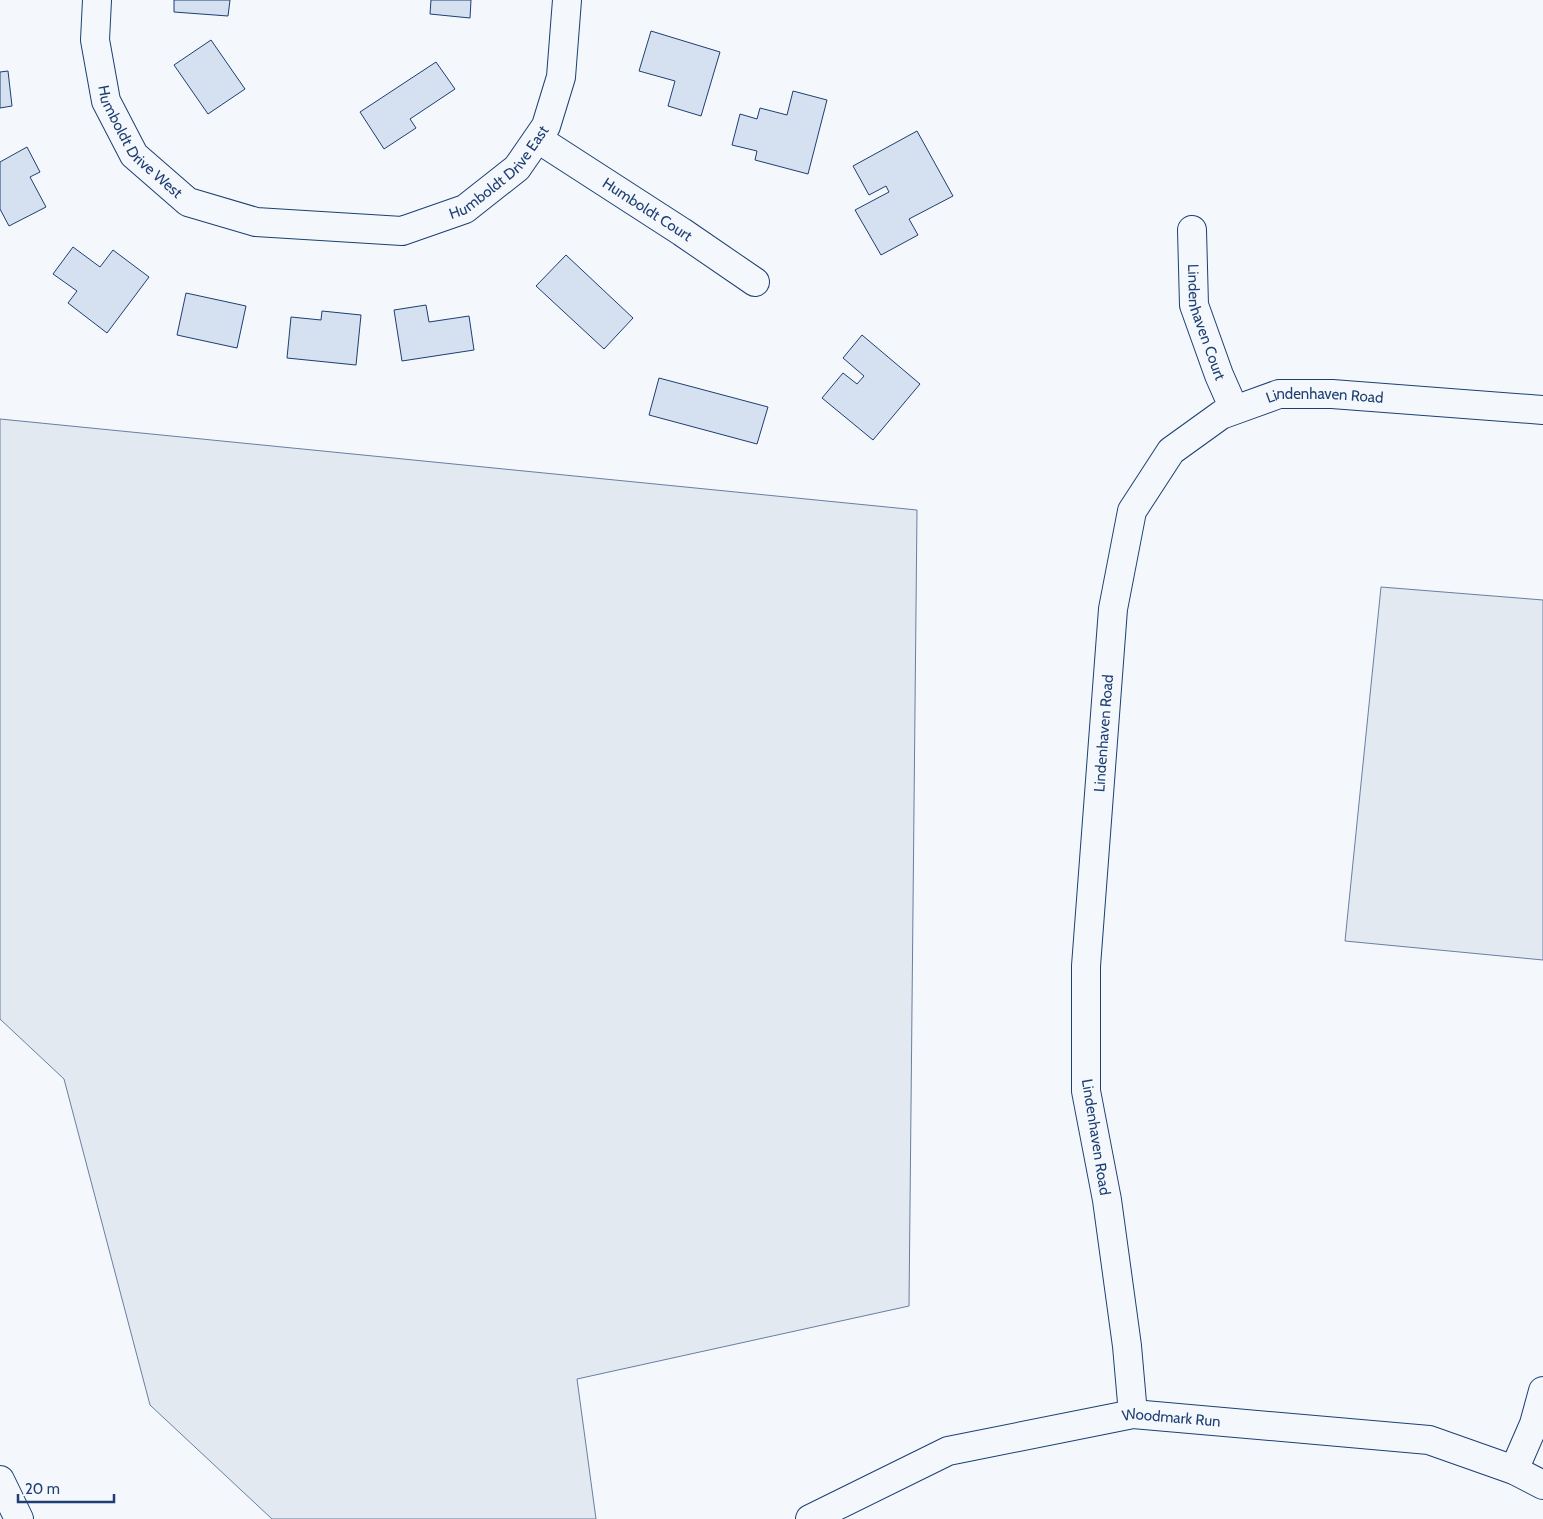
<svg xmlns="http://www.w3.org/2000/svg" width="1543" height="1519" font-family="Cabin,sans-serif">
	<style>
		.green { fill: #e3e9f0; stroke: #687fa3 }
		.building { fill: #d5e0f0; stroke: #1d3f73 }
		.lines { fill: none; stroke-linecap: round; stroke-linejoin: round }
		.street-casing { stroke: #1d3f73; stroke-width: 30 }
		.street { stroke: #f4f7fb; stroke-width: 28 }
		.labels { text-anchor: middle; stroke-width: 4; stroke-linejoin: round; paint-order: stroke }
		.street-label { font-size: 15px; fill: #1d3f73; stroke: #f4f7fb }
	</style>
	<rect width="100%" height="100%" fill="#f4f7fb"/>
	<g class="green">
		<path d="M0 419 917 510 909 1306 577 1379 596 1519H272L150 1405 64 1079 0 1019Z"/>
		<path d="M1381 587 1543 600V960L1345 941Z"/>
	</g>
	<g class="building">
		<path d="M174 0H230L228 16 174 12Z"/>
		<path d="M431 0H471L470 18 430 14Z"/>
		<path d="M651 31 720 52 701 116 668 106 675 81 639 71Z"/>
		<path d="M211 40 245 89 208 114 174 65Z"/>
		<path d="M436 62 455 89 410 119 416 128 384 149 360 112Z"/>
		<path d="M8 71 12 106 0 108V72Z"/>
		<path d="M793 91 827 100 808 174 755 160 757 151 732 145 740 114 757 119 760 108 787 115Z"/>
		<path d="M917 131 953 196 909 219 918 235 881 255 855 210 889 192 886 186 869 195 853 166Z"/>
		<path d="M27 147 40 172 30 177 46 207 9 226 0 209V162Z"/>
		<path d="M73 247 100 267 113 250 149 277 107 333 68 303 77 291 53 274Z"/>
		<path d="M566 255 633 318 604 349 536 286Z"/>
		<path d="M186 293 246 306 237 348 177 335Z"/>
		<path d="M426 305 429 322 469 316 474 350 402 361 394 310Z"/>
		<path d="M322 311 361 315 356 365 287 358 291 317 321 320Z"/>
		<path d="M862 335 920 384 873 440 822 398 843 373 857 384 864 376 843 358Z"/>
		<path d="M659 378 768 407 757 444 649 415Z"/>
	</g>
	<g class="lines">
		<defs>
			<g id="street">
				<path id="s1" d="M97 0 95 40 106 101 134 155 188 202 256 222 402 231 465 209 517 168 546 126 561 77 567 0"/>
				<path id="s2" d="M538 139 682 232 755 282"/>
				<path id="s3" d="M1192 230 1194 305 1219 375 1234 409"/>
				<path id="s4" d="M1133 1414 1127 1346 1107 1200 1086 1091V966L1113 609 1132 511 1171 451 1221 415 1279 394H1332L1543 410"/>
				<path d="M1514 1470 1534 1424 1543 1391"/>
				<path d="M0 1480 19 1519"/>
				<path id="s5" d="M810 1519 948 1451 1133 1414 1429 1440 1514 1470 1543 1485"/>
			</g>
		</defs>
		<use href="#street" class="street-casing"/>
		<use href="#street" class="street"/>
	</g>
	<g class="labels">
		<g class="street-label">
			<text dy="5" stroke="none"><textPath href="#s1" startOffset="155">Humboldt Drive West</textPath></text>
			<text dy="5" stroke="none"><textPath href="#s1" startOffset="568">Humboldt Drive East</textPath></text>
			<text dy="5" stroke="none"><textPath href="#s2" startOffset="130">Humboldt Court</textPath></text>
			<text dy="5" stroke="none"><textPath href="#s3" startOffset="94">Lindenhaven Court</textPath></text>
			<text dy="5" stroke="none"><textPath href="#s4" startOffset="1150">Lindenhaven Road</textPath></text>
			<text dy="5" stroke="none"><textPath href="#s4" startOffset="685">Lindenhaven Road</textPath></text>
			<text transform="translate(1096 1137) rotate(81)" y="5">Lindenhaven Road</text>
			<text dy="5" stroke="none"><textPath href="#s5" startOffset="381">Woodmark Run</textPath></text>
		</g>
	</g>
	<path d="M18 1494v8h96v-8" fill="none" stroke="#1d3f73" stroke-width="2.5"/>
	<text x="25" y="1494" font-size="15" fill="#1d3f73" stroke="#f4f7fb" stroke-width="4" paint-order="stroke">20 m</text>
</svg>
